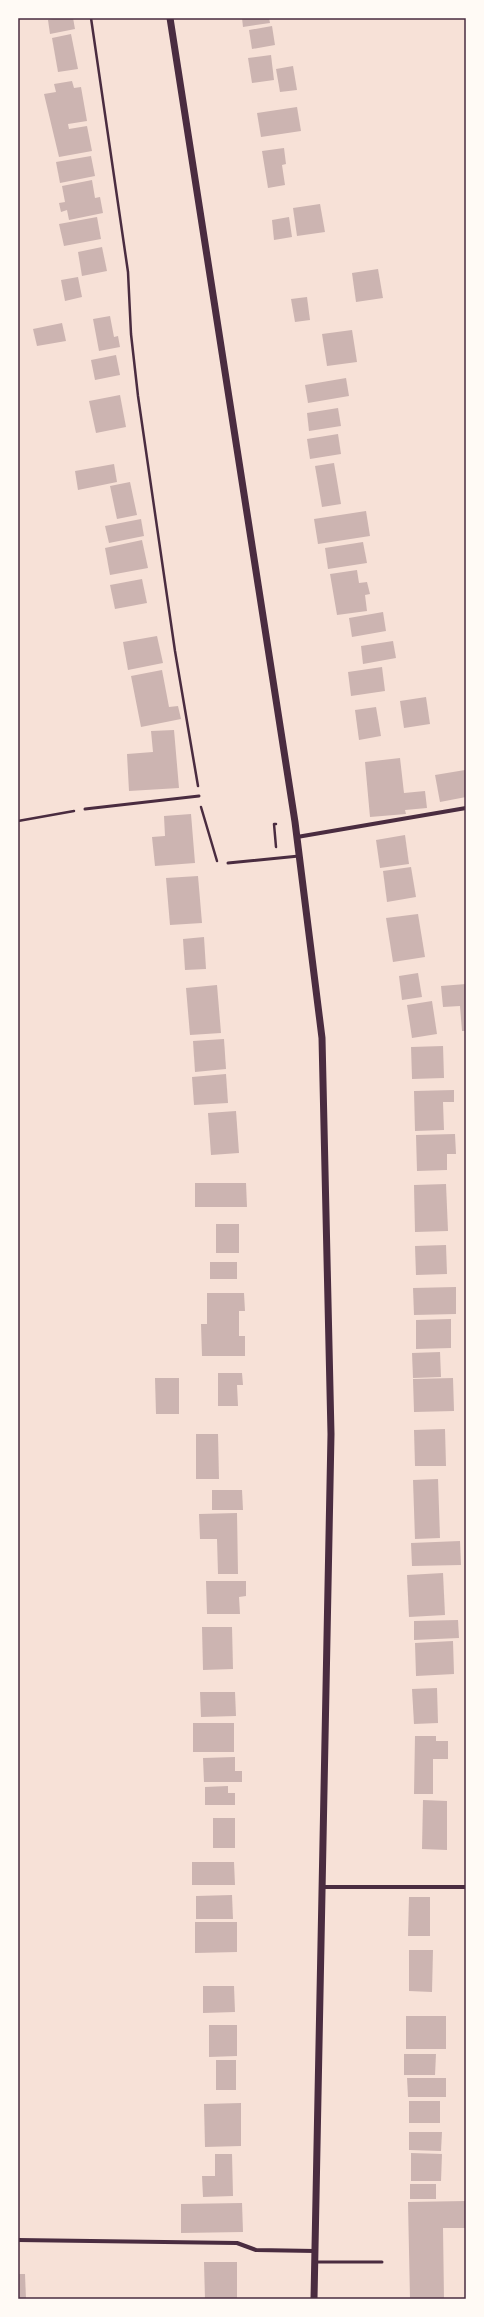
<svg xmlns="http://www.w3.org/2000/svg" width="484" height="2317" font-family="'Noto Serif',serif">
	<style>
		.building { fill: #ccb4b1 }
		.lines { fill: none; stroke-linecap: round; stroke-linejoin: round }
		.path { stroke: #4a2c40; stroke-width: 2.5 }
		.service { stroke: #4a2c40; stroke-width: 3 }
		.minor { stroke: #4a2c40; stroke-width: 4 }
		.tertiary { stroke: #4a2c40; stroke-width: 7 }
		.neatline { fill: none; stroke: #4a2c40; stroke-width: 1.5 }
	</style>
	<rect width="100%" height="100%" fill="#f7e1d7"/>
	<g class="building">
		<path d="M58 18H73L75 29 50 34 48 20Z"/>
		<path d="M242 18H269L270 23 243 27Z"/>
		<path d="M272 26 275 45 252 49 249 30Z"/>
		<path d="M71 34 78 69 58 72 52 38Z"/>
		<path d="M271 55 274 80 252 83 248 58Z"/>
		<path d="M293 66 297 90 280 92 276 69Z"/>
		<path d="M72 81 74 88 81 87 87 121 68 124 69 129 87 126 92 151 59 157 44 94 56 92 54 84Z"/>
		<path d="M297 107 301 131 261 137 257 113Z"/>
		<path d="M284 148 286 164 282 165 285 185 268 188 262 151Z"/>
		<path d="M91 156 95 176 60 183 56 162Z"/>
		<path d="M92 180 95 198 100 197 103 213 69 220 67 210 61 212 59 203 65 202 62 186Z"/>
		<path d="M320 204 325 232 297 236 293 208Z"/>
		<path d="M97 217 101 239 64 246 59 224Z"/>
		<path d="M289 217 292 237 274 240 272 220Z"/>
		<path d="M102 247 107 271 82 276 78 252Z"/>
		<path d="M378 269 383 298 356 302 352 273Z"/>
		<path d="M78 277 82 297 65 301 61 280Z"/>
		<path d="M307 297 310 320 295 322 291 299Z"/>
		<path d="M110 316 114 337 118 336 120 347 99 351 93 319Z"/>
		<path d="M62 323 66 341 37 346 33 329Z"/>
		<path d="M352 330 357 362 327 366 322 334Z"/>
		<path d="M116 355 120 375 95 380 91 360Z"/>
		<path d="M346 378 349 396 308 403 305 385Z"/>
		<path d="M120 395 126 427 96 433 89 401Z"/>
		<path d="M338 408 341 426 309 431 307 413Z"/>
		<path d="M338 434 341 454 310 459 307 439Z"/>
		<path d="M334 463 341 504 322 507 315 466Z"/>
		<path d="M114 464 117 482 78 490 75 471Z"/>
		<path d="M130 482 137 515 117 519 110 486Z"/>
		<path d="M366 511 370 536 318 544 314 519Z"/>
		<path d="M141 519 144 536 109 543 105 526Z"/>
		<path d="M142 540 148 568 110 575 105 548Z"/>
		<path d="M363 542 367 563 328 569 325 548Z"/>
		<path d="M357 570 359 583 367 582 370 594 365 595 367 611 337 615 330 574Z"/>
		<path d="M142 579 147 603 115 609 110 585Z"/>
		<path d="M383 612 386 631 352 637 349 618Z"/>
		<path d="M157 636 163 663 128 670 123 642Z"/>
		<path d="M393 641 396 658 363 664 361 646Z"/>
		<path d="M382 667 385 691 351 696 348 672Z"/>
		<path d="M162 670 169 707 178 706 181 719 141 727 131 676Z"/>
		<path d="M426 697 430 724 404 728 400 701Z"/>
		<path d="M376 707 381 736 359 740 355 710Z"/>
		<path d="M174 730 179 788 129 791 127 754 153 752 151 731Z"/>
		<path d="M400 758 404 793 425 791 427 808 405 810 406 814 370 817 365 762Z"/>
		<path d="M465 770 466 797 440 802 435 775Z"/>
		<path d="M191 814 195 863 155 866 152 837 165 836 164 816Z"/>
		<path d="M405 835 409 864 380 868 376 840Z"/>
		<path d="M411 867 416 897 387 902 383 871Z"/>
		<path d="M198 876 202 923 170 925 166 878Z"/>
		<path d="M418 914 425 957 393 962 386 918Z"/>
		<path d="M204 937 206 969 185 970 183 939Z"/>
		<path d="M418 973 422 997 402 1000 399 976Z"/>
		<path d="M466 984V1031H462L460 1006 443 1007 441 986Z"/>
		<path d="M217 985 221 1033 190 1035 186 988Z"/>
		<path d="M432 1001 437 1034 412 1038 407 1005Z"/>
		<path d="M224 1039 226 1069 195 1072 193 1041Z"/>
		<path d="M443 1046 444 1078 412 1079 411 1047Z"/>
		<path d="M226 1074 228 1103 194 1105 192 1077Z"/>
		<path d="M454 1090V1102H443L444 1130 415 1131 414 1091Z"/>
		<path d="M236 1111 239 1153 211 1155 208 1113Z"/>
		<path d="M455 1134 456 1154H447V1170L417 1171 416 1135Z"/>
		<path d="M195 1183H246L247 1207H195Z"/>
		<path d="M446 1184 448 1231 415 1232 414 1185Z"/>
		<rect x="216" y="1224" width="23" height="29"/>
		<path d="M446 1245 447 1274 416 1275 415 1246Z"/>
		<rect x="210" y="1262" width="27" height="17"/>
		<path d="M456 1287V1314L414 1315 413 1288Z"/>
		<path d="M207 1293H244L245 1311H239V1336H245V1356H202L201 1324H207Z"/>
		<path d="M451 1319V1348L416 1349V1320Z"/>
		<path d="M440 1352 441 1377 413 1378 412 1353Z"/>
		<path d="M218 1373H242L243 1385H237L238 1406H218Z"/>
		<path d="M155 1378H179V1414H156Z"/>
		<path d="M453 1378 454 1411 414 1412 413 1379Z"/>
		<path d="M445 1429 446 1466H415L414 1430Z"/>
		<path d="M196 1434H218L219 1479H196Z"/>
		<path d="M438 1479 440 1538 415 1539 413 1480Z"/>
		<path d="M212 1490H242L243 1510H212Z"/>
		<path d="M237 1513 238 1574H218L217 1539H200L199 1514Z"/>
		<path d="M460 1541 461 1565 412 1566 411 1543Z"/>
		<path d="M443 1573 445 1615 409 1617 407 1575Z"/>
		<path d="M206 1581H246V1596L239 1597 240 1614H207Z"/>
		<path d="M458 1620 459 1638 414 1640V1621Z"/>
		<path d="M202 1627H232L233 1669 203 1670Z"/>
		<path d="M453 1641 454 1674 416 1676 415 1643Z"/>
		<path d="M437 1688 438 1723 414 1724 412 1689Z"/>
		<path d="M200 1692H235L236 1716 201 1717Z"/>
		<rect x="193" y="1723" width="41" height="29"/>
		<path d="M415 1736H436V1741H448V1759H433V1794H414Z"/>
		<path d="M235 1757V1771H242V1782H204L203 1758Z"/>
		<path d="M228 1786V1793H235V1805H205V1787Z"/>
		<path d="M423 1800 447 1801V1850L422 1849Z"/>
		<rect x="213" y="1818" width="22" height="30"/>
		<path d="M192 1862H234L235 1885H192Z"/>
		<path d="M232 1895 233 1919H196V1896Z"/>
		<path d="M409 1897H430V1936H408Z"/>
		<path d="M195 1922H237V1952L195 1953Z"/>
		<path d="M409 1950H433L432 1992 409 1991Z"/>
		<path d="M203 1986H234L235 2012 203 2013Z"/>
		<rect x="406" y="2016" width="40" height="33"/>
		<path d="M209 2025H237V2056L209 2057Z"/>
		<path d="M404 2054H436L435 2075H404Z"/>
		<rect x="216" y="2060" width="20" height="30"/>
		<path d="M407 2078H446V2097H408Z"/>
		<rect x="409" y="2101" width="31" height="22"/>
		<path d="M241 2103V2146L205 2147 204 2104Z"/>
		<path d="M409 2132H442L441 2151 409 2150Z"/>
		<path d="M411 2153 442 2154 441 2181H411Z"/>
		<path d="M215 2154H232L233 2196 203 2197 202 2176H215Z"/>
		<rect x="410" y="2184" width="26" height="15"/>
		<path d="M466 2201V2228H443L444 2299H410L408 2202Z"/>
		<path d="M242 2203 243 2232 181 2233V2204Z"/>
		<path d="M204 2262H237V2299H205Z"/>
		<path d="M18 2274H25L26 2299H18Z"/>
	</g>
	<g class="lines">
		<g class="path">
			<path d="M91 18 128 272 131 334 138 396 175 651 198 786"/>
			<path d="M201 807 217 861"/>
			<path d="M18 821 74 811"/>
			<path d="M276 847 274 824H276"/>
		</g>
		<g class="service">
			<path d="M85 809 199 796"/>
			<path d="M228 863 299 856"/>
			<path d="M315 2262H382"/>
		</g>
		<g class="minor">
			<path d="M297 837 466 808"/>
			<path d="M322 1887H466"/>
			<path d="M18 2240 237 2243 256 2250 315 2251"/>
		</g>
		<path class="tertiary" d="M170 18 295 822 322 1038 331 1434 314 2299"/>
	</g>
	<rect width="484" height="2317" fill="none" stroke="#fffaf5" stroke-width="38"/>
	<rect x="19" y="19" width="446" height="2279" class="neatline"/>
</svg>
